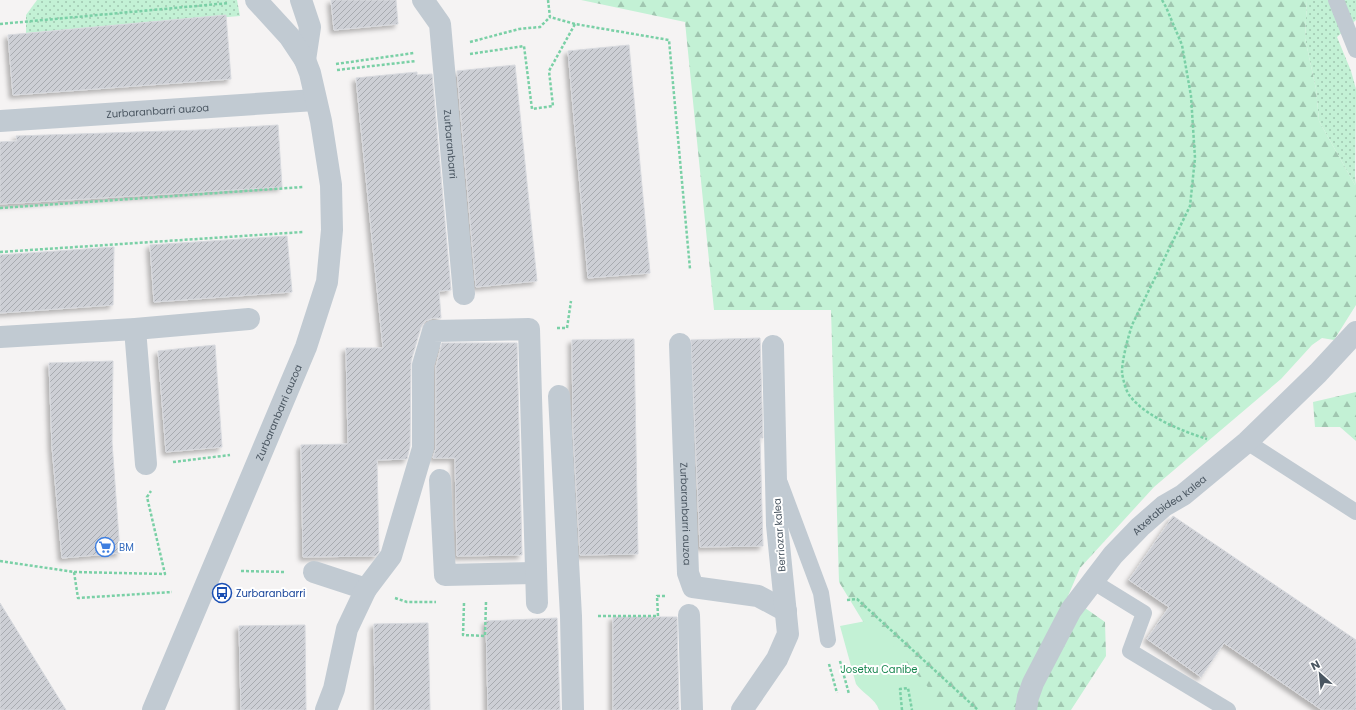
<svg xmlns="http://www.w3.org/2000/svg" width="1356" height="710" font-family="Poppins,sans-serif">
	<style>
		.grass { fill: url(#grass-dots) }
		.forest { fill: url(#forest-firs) }
		.park { fill: #c3f1d5 }
		.building { fill: url(#building-hatch); stroke: #d7d9de; filter: url(#shadow) }
		.lines { fill: none; stroke-linecap: round; stroke-linejoin: round }
		.path { stroke: #7ad0a6; stroke-width: 2.5; stroke-dasharray: 3 2; stroke-linecap: butt }
		.lane { stroke: #c1cad2; stroke-width: 16 }
		.street { stroke: #c1cad2; stroke-width: 22 }
		.labels { text-anchor: middle; stroke-width: 4; stroke-linejoin: round; paint-order: stroke }
		.street-label { font-size: 10px; fill: #4a5661; stroke: #fff }
		.shop-label { font-size: 10px; fill: #366cbe; stroke: #fff; text-anchor: start }
		.transit-label { font-size: 10px; fill: #164399; stroke: #fff; text-anchor: start }
		.park-label { font-size: 10px; fill: #17864f; stroke: #fff }
	</style>
	<defs>
		<pattern id="grass-dots" width="8" height="8" patternUnits="userSpaceOnUse"><rect width="8" height="8" fill="#c3f1d5"/><path d="M2 2h.1M6 6h.1" fill="none" stroke="#a0c6b0" stroke-width="1.8" stroke-linecap="round"/></pattern>
		<pattern id="forest-firs" width="22" height="20" patternUnits="userSpaceOnUse"><rect width="22" height="20" fill="#c3f1d5"/><path d="M5 1l3.5 6h-7zM16 11l3.5 6h-7z" fill="#a0c6b0"/></pattern>
		<pattern id="building-hatch" width="6" height="6" patternUnits="userSpaceOnUse"><rect width="6" height="6" fill="#cdcfd5"/><path d="M-1 1l2-2M0 6l6-6M5 7l2-2" fill="none" stroke="#a8abb0"/></pattern>
		<filter id="shadow"><feDropShadow dx="-3.5" dy="3.5" stdDeviation="2" flood-color="#0004"/></filter>
	</defs>
	<rect width="100%" height="100%" fill="#f5f3f3"/>
	<g class="grass">
		<path d="M37 0H237L240 16 26 33V15Z"/>
		<path d="M1307 0H1356V20L1337 37 1351 71 1356 89 1355 185 1319 121 1316 89 1305 38Z"/>
	</g>
	<g class="forest">
		<path d="M581 0H1307L1305 38 1316 89 1319 121 1355 185 1356 176V305L1334 340 1322 338 1312 345 1281 379 1154 487 1080 568 1068 596 1105 622 1106 656 1071 710H930L873 638 839 582 831 310H714L685 22Z"/>
		<path d="M1356 392V441L1340 427H1315L1313 402Z"/>
	</g>
	<path class="park" d="M871 620 938 699 946 710H879C875 698 863 694 856 684L840 626Z"/>
	<g class="building">
		<path d="M331 0H396L398 24 334 30Z"/>
		<path d="M226 15 231 79 13 95 8 35Z"/>
		<path d="M629 45 650 273 588 278 568 51Z"/>
		<path d="M515 65 537 281 476 287 457 71Z"/>
		<path d="M417 72V75L432 74 451 290 439 291 441 318H433L425 321 421 327 411 361 410 446 407 459 377 460 379 552 376 556 303 557 301 445 348 444 346 348H383L356 78Z"/>
		<path d="M278 125 282 187 0 204V142L17 141 16 136 198 130Z"/>
		<path d="M287 236 292 292 154 302 150 245Z"/>
		<path d="M114 247 113 305 0 313V255Z"/>
		<path d="M760 338 763 438H760L763 546 700 547 691 340Z"/>
		<path d="M634 339 638 554 580 555 573 431 572 340Z"/>
		<path d="M442 343H517L522 555 457 556 455 458H433L436 448V367Z"/>
		<path d="M215 345 222 447 166 452 158 351Z"/>
		<path d="M113 361 112 442 120 553 62 558 52 447 49 363Z"/>
		<path d="M1173 516 1356 640V710H1322L1224 643 1201 677 1147 639 1169 607 1129 580Z"/>
		<path d="M0 603 66 710H0Z"/>
		<path d="M613 617H677L679 710H613Z"/>
		<path d="M557 618 560 710H488L486 621Z"/>
		<path d="M428 623 430 710H375L374 624Z"/>
		<path d="M305 625 306 710H241L239 626Z"/>
	</g>
	<g class="lines">
		<g class="path">
			<path d="M548 0 550 17 575 24"/>
			<path d="M1162 0 1166 7 1182 45 1191 96 1195 158 1190 206 1132 325C1128 338 1122 359 1122 373 1123 379 1126 392 1130 396 1146 417 1182 431 1207 439"/>
			<path d="M0 24 229 3"/>
			<path d="M470 42 519 29 540 27 550 17"/>
			<path d="M470 54 524 46 532 109 553 106 549 71 575 24 669 40 690 269"/>
			<path d="M336 64 414 53"/>
			<path d="M337 70 416 61"/>
			<path d="M0 208 303 187"/>
			<path d="M0 252 303 232"/>
			<path d="M557 328H567L571 301"/>
			<path d="M173 462 230 455"/>
			<path d="M0 561 74 572 78 598 172 592"/>
			<path d="M241 571 286 572"/>
			<path d="M74 572 165 574 147 497 151 491"/>
			<path d="M395 598 407 602H436"/>
			<path d="M847 600 857 599 978 710"/>
			<path d="M464 603 463 635 485 636 486 602"/>
			<path d="M598 616H658L657 596H666"/>
			<path d="M840 661 849 694"/>
			<path d="M829 664 837 693"/>
			<path d="M902 710 900 689 908 688 912 710"/>
		</g>
		<g class="lane">
			<path d="M1336 0 1356 50"/>
			<path d="M1247 442 1356 512"/>
			<path d="M780 483 821 593 828 640"/>
			<path d="M1092 581 1144 613 1130 651 1228 710"/>
		</g>
		<g class="street">
			<path d="M301 0 310 27 305 60"/>
			<path id="s1" d="M423 0 440 24 464 294"/>
			<path id="s2" d="M0 121 315 100"/>
			<path d="M135 329 146 464"/>
			<path d="M0 337 135 329 249 319"/>
			<path id="s3" d="M680 344 688 573 693 587 758 596 786 611"/>
			<path d="M559 396 571 616 573 710"/>
			<path d="M440 480 445 575 536 573"/>
			<path d="M314 572 366 589"/>
			<path d="M689 615 692 710"/>
			<path id="s4" d="M153 710 306 347 327 282 332 230 331 185 321 121 310 73 305 60 289 36 256 0"/>
			<path d="M326 710 334 689 347 629 366 589 391 556 423 448V365L433 331 529 329 537 603"/>
			<path d="M742 710 777 659 788 634 777 525 773 346"/>
			<path id="s5" d="M1026 710 1028 697 1033 683 1071 610 1113 555 1140 527 1164 506 1183 495 1247 442 1318 373 1356 332"/>
		</g>
	</g>
	<defs>
		<symbol id="supermarket-ring" viewBox="-11 -11 22 22"><circle r="9.5" fill="#fff" stroke="#3f7fe0" stroke-width="1.5"/><path d="M-6-5.5h2.5l.6 2H6L4.5 2H-2.5L-4.4-4H-6ZM-1.5 3.2a1.3 1.3 0 1 0 .1 0ZM3 3.2a1.3 1.3 0 1 0 .1 0Z" fill="#3f7fe0"/></symbol>
		<symbol id="bus-ring" viewBox="-11 -11 22 22"><circle r="9.5" fill="#fff" stroke="#1a4fb4" stroke-width="1.5"/><path d="M-5-6H5V4H4V6H2V4H-2V6H-4V4H-5ZM-3.5-4V0h7V-4ZM-3.5 1.2v1.5H-2V1.2ZM2 1.2v1.5H3.5V1.2Z" fill="#1a4fb4"/></symbol>
	</defs>
	<g fill-rule="evenodd">
		<use href="#supermarket-ring" x="94" y="536" width="22" height="22"/>
		<use href="#bus-ring" x="211" y="582" width="22" height="22"/>
	</g>
	<g class="labels">
		<g class="street-label">
			<text dy="4" stroke="none"><textPath href="#s2" startOffset="158">Zurbaranbarri auzoa</textPath></text>
			<text dy="4" stroke="none"><textPath href="#s1" startOffset="150">Zurbaranbarri</textPath></text>
			<text dy="4" stroke="none"><textPath href="#s4" startOffset="323">Zurbaranbarri auzoa</textPath></text>
			<text dy="4" stroke="none"><textPath href="#s5" startOffset="255">Atxetabidea kalea</textPath></text>
			<text dy="4" stroke="none"><textPath href="#s3" startOffset="170">Zurbaranbarri auzoa</textPath></text>
			<text transform="translate(779 535) rotate(-94)" y="4">Berriozar kalea</text>
		</g>
		<g class="shop-label">
			<text x="119" y="551">BM</text>
		</g>
		<g class="transit-label">
			<text x="236" y="597">Zurbaranbarri</text>
		</g>
		<g class="park-label">
			<text x="879" y="673">Josetxu Canibe</text>
		</g>
	</g>
	<g transform="translate(1320 674) rotate(333)" stroke="#ffffff" stroke-width="3" paint-order="stroke">
	<path d="M0-3L7 15L0 10L-7 15Z" fill="#4a5661"/>
	<text y="-6" font-size="11" font-weight="bold" text-anchor="middle" fill="#4a5661">N</text>
	</g>
</svg>
